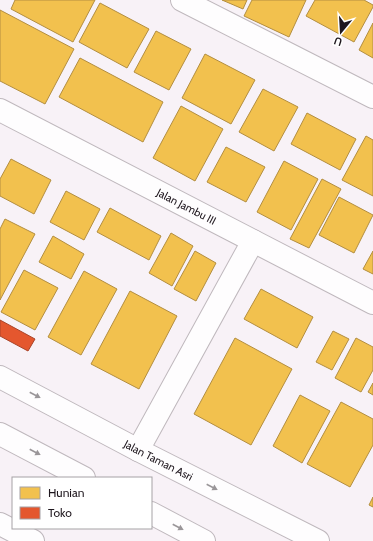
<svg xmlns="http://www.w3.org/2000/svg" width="373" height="541" font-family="Cabin,sans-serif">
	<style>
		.homes { fill: #f2c14e; stroke: #b38e40 }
		.shops { fill: #e4572e; stroke: #a94429 }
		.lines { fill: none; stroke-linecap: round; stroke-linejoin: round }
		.minor-casing { stroke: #bfb8bd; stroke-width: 24 }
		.secondary-casing { stroke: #bfb8bd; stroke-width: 24 }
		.motorway-casing { stroke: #bfb8bd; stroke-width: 24 }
		.minor { stroke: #fefdfe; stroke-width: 22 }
		.secondary { stroke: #fefdfe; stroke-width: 22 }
		.motorway { stroke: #fefdfe; stroke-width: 22 }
		.oneway { fill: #9a9699 }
		.labels { text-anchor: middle; stroke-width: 4; stroke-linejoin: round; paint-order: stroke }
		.street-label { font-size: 11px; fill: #1f171e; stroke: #fff }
	</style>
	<rect width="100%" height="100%" fill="#f8f2f7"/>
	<g class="homes">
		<path d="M15 0H95L73 42 11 9Z"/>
		<path d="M222 0H247L243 9Z"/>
		<path d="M252 0H306L289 37 244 16Z"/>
		<path d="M315 0H364L373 5V7L354 42 306 16Z"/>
		<path d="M100 3 149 29 127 68 79 42Z"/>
		<path d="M0 10 74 49 45 104 0 81Z"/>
		<path d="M373 23V58L359 50Z"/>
		<path d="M156 31 191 49 169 90 134 72Z"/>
		<path d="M205 54 255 80 231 124 182 98Z"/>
		<path d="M80 58 163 102 143 142 59 97Z"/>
		<path d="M263 89 298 107 274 151 239 132Z"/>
		<path d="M181 106 223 129 195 181 153 158Z"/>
		<path d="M307 113 356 139 340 170 291 144Z"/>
		<path d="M366 136 373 140V196L342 180Z"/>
		<path d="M226 147 265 167 246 202 207 182Z"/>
		<path d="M11 159 51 180 34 214 0 196V179Z"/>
		<path d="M284 161 318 179 291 230 257 212Z"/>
		<path d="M322 179 341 189 309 248 290 239Z"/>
		<path d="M66 191 100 209 84 240 50 222Z"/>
		<path d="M339 197 373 215 354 253 319 235Z"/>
		<path d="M110 208 161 236 149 260 97 232Z"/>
		<path d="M5 219 35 234 0 300V229Z"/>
		<path d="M171 233 193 246 172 286 149 273Z"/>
		<path d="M53 236 84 254 71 279 39 262Z"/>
		<path d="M195 251 216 263 196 301 174 289Z"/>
		<path d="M373 251V274L363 269Z"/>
		<path d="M24 270 58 288 35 330 1 312Z"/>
		<path d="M84 271 117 289 81 355 48 337Z"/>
		<path d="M261 289 313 317 297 348 244 319Z"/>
		<path d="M130 291 177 316 139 389 91 364Z"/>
		<path d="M333 331 349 339 332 370 316 362Z"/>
		<path d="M235 338 292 369 251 445 194 414Z"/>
		<path d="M356 338 373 347V370L361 392 335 378Z"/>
		<path d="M373 383V395L368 392Z"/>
		<path d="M300 395 330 411 302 463 273 446Z"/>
		<path d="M341 402 373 419V445L350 487 307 464Z"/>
		<path d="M373 497V507L369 505Z"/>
	</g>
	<path class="shops" d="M0 320 35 339 28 351 0 336Z"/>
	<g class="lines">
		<defs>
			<g id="minor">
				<path d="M182 0 373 97"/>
				<path id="s1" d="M0 110 373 303"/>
				<path d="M138 450 253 241"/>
			</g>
			<g id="secondary">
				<path id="s2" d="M0 377 138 450 318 541"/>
			</g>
			<g id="motorway">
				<path d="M0 434 84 478"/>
				<path d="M151 513 204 541"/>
				<path d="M0 524 33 541"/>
			</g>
		</defs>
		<use href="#minor" class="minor-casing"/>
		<use href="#secondary" class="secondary-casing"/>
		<use href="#motorway" class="motorway-casing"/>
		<use href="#minor" class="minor"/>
		<use href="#secondary" class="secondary"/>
		<use href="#motorway" class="motorway"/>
	</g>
	<defs><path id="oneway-solid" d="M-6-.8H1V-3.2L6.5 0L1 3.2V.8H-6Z"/></defs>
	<g class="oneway">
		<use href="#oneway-solid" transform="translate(35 395) rotate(28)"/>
		<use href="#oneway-solid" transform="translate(35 452) rotate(28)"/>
		<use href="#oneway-solid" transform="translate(212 487) rotate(27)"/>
		<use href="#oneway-solid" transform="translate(178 527) rotate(28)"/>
	</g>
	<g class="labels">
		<g class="street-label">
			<text dy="4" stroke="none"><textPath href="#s1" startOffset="210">Jalan Jambu III</textPath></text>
			<text dy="4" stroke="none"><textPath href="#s2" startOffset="179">Jalan Taman Asri</textPath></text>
		</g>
	</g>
	<rect x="12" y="477" width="140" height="52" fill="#ffffff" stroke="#a5a2a5"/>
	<rect x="20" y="487" width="20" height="12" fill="#f2c14e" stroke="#a5a2a5"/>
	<text x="48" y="497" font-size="12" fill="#1f171e">Hunian</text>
	<rect x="20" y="507" width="20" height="12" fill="#e4572e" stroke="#a5a2a5"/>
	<text x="48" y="517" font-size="12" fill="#1f171e">Toko</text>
	<g transform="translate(341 32) rotate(198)" stroke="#ffffff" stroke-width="3" paint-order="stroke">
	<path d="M0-3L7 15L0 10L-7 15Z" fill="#1f171e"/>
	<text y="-6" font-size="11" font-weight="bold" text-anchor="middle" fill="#1f171e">U</text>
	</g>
</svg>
